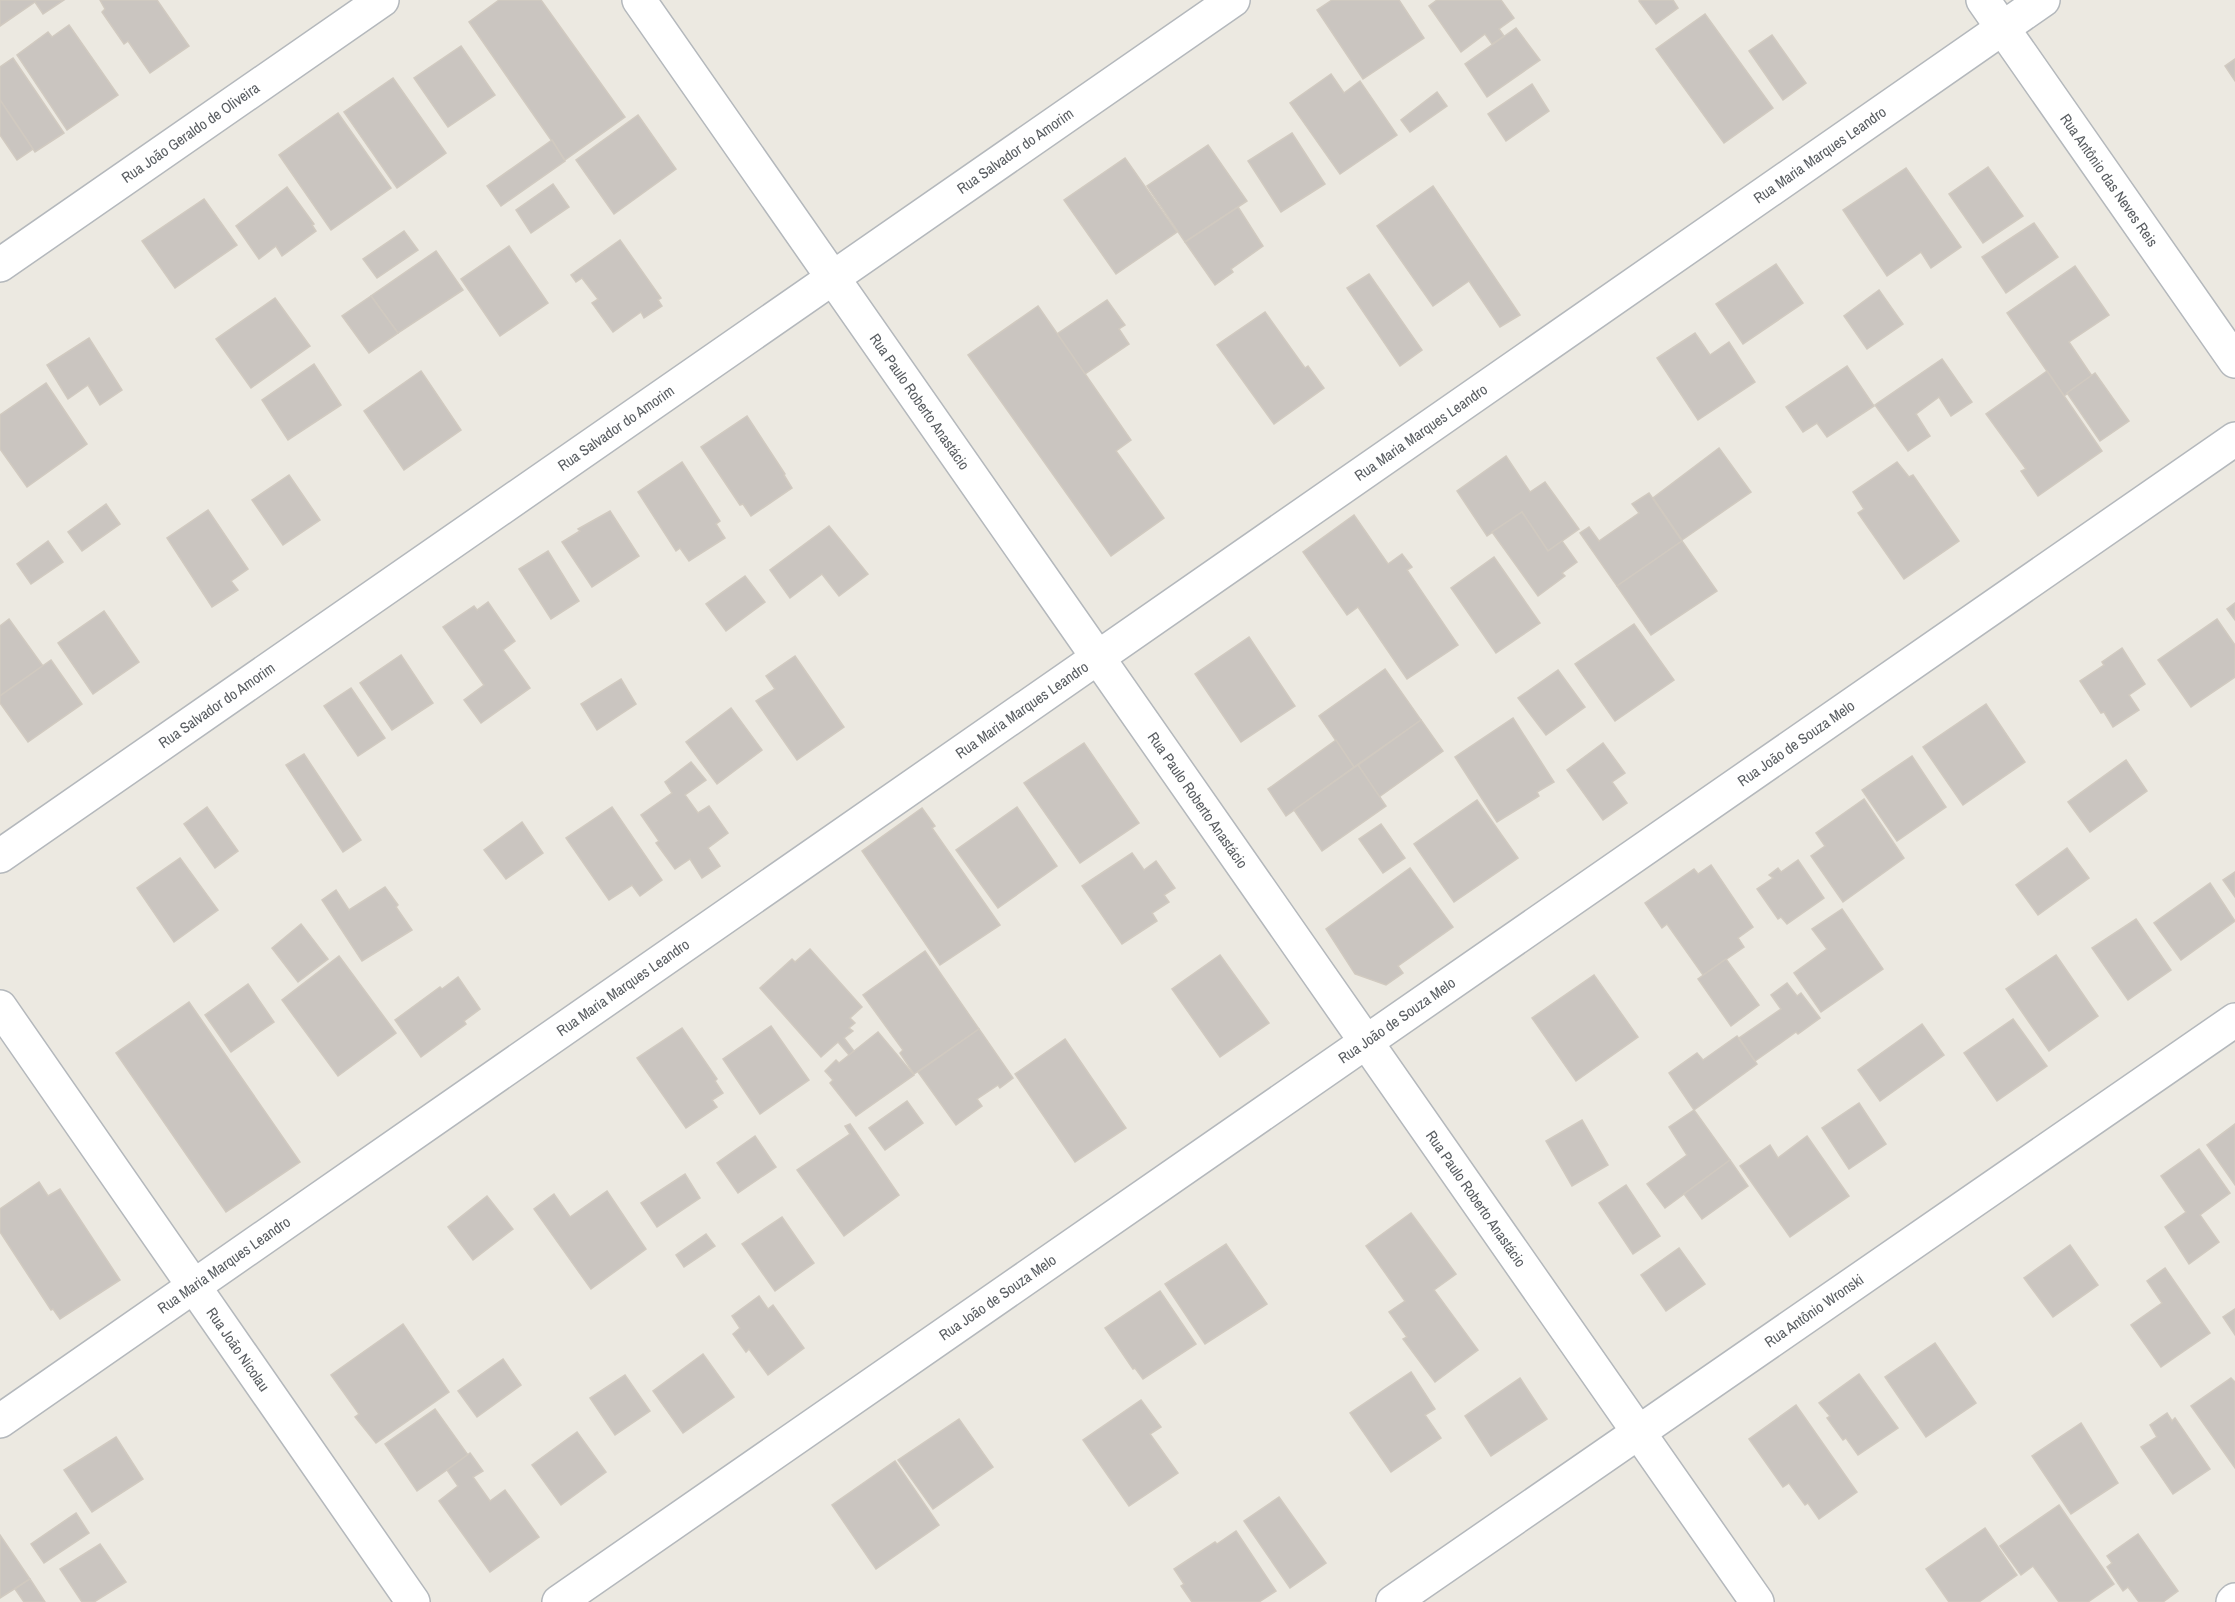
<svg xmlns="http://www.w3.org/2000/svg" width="2235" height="1602" font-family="'Archivo Narrow',sans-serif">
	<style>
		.building { fill: #cac5c0; stroke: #d1cac0; stroke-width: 1.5 }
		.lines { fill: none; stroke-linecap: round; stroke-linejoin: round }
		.minor-casing { stroke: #b4b8bc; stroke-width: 36 }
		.minor { stroke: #fff; stroke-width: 33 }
		.labels { text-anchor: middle; stroke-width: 6; stroke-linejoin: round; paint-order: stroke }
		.street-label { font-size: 15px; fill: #5a5e62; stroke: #fff }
	</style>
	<rect width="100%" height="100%" fill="#ece9e1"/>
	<g class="building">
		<path d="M0 0H64L43 14 35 2 0 26Z"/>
		<path d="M100 0H157L189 46 150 73 128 41 124 44 102 12 105 9Z"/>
		<path d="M499 0H541L625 117 565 160 469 22Z"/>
		<path d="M1332 0H1399L1424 38 1363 79 1317 10Z"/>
		<path d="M1437 0H1501L1514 18 1499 29 1504 36 1492 44 1485 34 1461 52 1429 6Z"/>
		<path d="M1641 0H1673L1678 8 1656 24 1639 1Z"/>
		<path d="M1705 14 1773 108 1724 143 1656 49Z"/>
		<path d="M69 25 118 95 67 130 17 55 48 32 52 37Z"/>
		<path d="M1516 28 1540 60 1487 97 1465 64Z"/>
		<path d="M1772 35 1806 83 1783 100 1749 51Z"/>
		<path d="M461 46 495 95 448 127 414 78Z"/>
		<path d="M13 58 64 133 35 152 0 100V67Z"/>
		<path d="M2235 59V81L2225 66Z"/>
		<path d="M1331 74 1344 93 1360 81 1397 135 1340 174 1290 103Z"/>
		<path d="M393 78 446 153 397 188 344 112Z"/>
		<path d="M1532 84 1549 111 1506 141 1488 114Z"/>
		<path d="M1437 92 1447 106 1410 132 1401 120Z"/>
		<path d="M0 100 33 149 17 160 0 135Z"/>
		<path d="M338 113 391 188 331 230 279 155Z"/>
		<path d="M638 115 676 169 614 214 576 160Z"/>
		<path d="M1292 133 1325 184 1281 212 1248 161Z"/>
		<path d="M552 140 565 161 501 206 487 186Z"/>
		<path d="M1208 145 1247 201 1185 242 1147 186Z"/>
		<path d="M1125 158 1177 232 1116 274 1064 200Z"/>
		<path d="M1988 167 2023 216 1983 243 1949 194Z"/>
		<path d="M1906 168 1961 247 1931 268 1921 252 1887 276 1843 210Z"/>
		<path d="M553 184 569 207 531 233 516 210Z"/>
		<path d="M1433 186 1520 315 1500 327 1469 281 1433 306 1377 226Z"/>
		<path d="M287 187 314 224 312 225 316 231 282 256 276 246 259 259 236 226Z"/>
		<path d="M204 199 237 245 175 288 142 241Z"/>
		<path d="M1238 207 1263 246 1231 269 1233 272 1215 285 1185 242Z"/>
		<path d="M2034 223 2058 257 2006 293 1982 257Z"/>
		<path d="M404 231 418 250 377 278 363 259Z"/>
		<path d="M620 240 661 298 658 300 662 306 644 318 641 312 613 332 592 303 598 299 582 278 576 282 571 275Z"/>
		<path d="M509 246 548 303 500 336 461 279Z"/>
		<path d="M436 251 463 290 398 333 371 296Z"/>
		<path d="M1776 264 1803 303 1743 344 1716 304Z"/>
		<path d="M2075 266 2109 315 2069 342 2092 376 2064 396 2007 313Z"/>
		<path d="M1369 274 1422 350 1400 366 1347 288Z"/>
		<path d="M1879 290 1903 324 1867 349 1844 316Z"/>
		<path d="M371 296 398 333 369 353 342 316Z"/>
		<path d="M275 298 310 346 251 388 216 339Z"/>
		<path d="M1107 300 1125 325 1119 329 1129 344 1085 374 1057 334Z"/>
		<path d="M1038 306 1131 440 1116 451 1164 518 1111 556 968 355Z"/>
		<path d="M1265 312 1305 368 1308 366 1324 388 1274 424 1217 345Z"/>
		<path d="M1695 333 1710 355 1729 342 1755 382 1698 420 1657 358Z"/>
		<path d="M89 338 122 390 100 405 88 385 68 399 47 365Z"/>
		<path d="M1942 359 1972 402 1951 416 1939 397 1916 414 1930 436 1908 451 1875 405Z"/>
		<path d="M314 364 341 405 288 440 262 400Z"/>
		<path d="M1847 366 1874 406 1827 437 1817 423 1803 432 1786 407Z"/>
		<path d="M421 371 461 430 404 470 364 411Z"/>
		<path d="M2047 371 2102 451 2038 496 2021 471 2026 469 1986 414Z"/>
		<path d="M2095 373 2129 421 2100 441 2067 393Z"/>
		<path d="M46 383 87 444 27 487 0 449V415Z"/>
		<path d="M747 416 785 474 784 475 792 488 751 516 743 504 740 505 701 447Z"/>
		<path d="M1719 448 1751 492 1682 540 1653 498Z"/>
		<path d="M1506 456 1530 492 1545 482 1579 529 1548 551 1522 512 1487 536 1457 491Z"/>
		<path d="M682 462 720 521 716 524 725 538 689 561 680 548 676 551 638 492Z"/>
		<path d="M1897 462 1909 477 1913 475 1959 541 1904 579 1858 513 1864 509 1853 492Z"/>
		<path d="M289 475 320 520 283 545 252 500Z"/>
		<path d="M1649 493 1682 541 1617 586 1580 533 1589 527 1599 541 1639 513 1632 504Z"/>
		<path d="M106 504 120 524 82 551 68 532Z"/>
		<path d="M208 510 248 569 231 581 238 590 212 607 167 538Z"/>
		<path d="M610 511 639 556 592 587 562 542 580 531 578 529Z"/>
		<path d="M1522 512 1548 551 1562 541 1577 562 1562 573 1565 576 1538 596 1492 532Z"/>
		<path d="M1354 515 1388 564 1402 554 1412 567 1407 570 1458 645 1407 679 1358 607 1347 615 1303 552Z"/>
		<path d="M829 526 868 574 839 596 822 574 790 598 770 570Z"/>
		<path d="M48 541 63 562 31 584 17 564Z"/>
		<path d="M1682 541 1717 591 1651 635 1617 586Z"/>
		<path d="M548 551 579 601 551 619 519 569Z"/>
		<path d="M1494 557 1540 623 1496 653 1451 588Z"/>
		<path d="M745 576 765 602 726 631 706 604Z"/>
		<path d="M488 602 515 641 503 650 530 688 481 723 464 700 484 685 443 627 474 606 477 610Z"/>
		<path d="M2235 603V620L2227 609Z"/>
		<path d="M104 611 139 662 93 694 58 643Z"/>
		<path d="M9 619 43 666 0 696V626Z"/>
		<path d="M2217 619 2235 645V677L2191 707 2158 660Z"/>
		<path d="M1634 624 1674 680 1615 721 1575 664Z"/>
		<path d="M1249 637 1295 706 1241 742 1195 674Z"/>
		<path d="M2122 648 2145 684 2129 695 2139 710 2113 727 2104 712 2101 713 2080 681 2104 665 2102 662Z"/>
		<path d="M401 655 433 703 392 730 360 683Z"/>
		<path d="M795 656 844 727 797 760 756 701 775 689 766 676Z"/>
		<path d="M51 660 82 704 28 742 0 703V696Z"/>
		<path d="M1385 669 1421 720 1354 767 1319 716Z"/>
		<path d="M1558 670 1585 707 1546 735 1518 698Z"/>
		<path d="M621 679 636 704 597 730 581 704Z"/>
		<path d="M351 688 385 738 358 756 324 706Z"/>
		<path d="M1986 704 2025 762 1963 805 1923 747Z"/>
		<path d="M731 708 762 750 717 784 686 742Z"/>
		<path d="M1513 718 1554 782 1537 792 1539 796 1497 822 1455 757Z"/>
		<path d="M1421 720 1443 751 1379 797 1358 765Z"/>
		<path d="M1336 740 1354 767 1286 816 1268 789Z"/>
		<path d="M1084 743 1139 823 1080 863 1024 783Z"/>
		<path d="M1603 743 1625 773 1612 782 1627 803 1603 820 1567 770Z"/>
		<path d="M304 754 361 840 343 852 286 765Z"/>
		<path d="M1912 756 1946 807 1897 841 1862 790Z"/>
		<path d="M2126 760 2147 791 2090 832 2068 802Z"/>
		<path d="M691 762 706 780 685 795 698 813 709 806 728 833 708 848 720 866 702 878 690 859 675 869 656 843 659 841 641 815 672 793 665 782Z"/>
		<path d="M1358 765 1386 806 1322 851 1294 810Z"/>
		<path d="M1864 799 1904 858 1843 902 1811 856 1825 846 1816 833Z"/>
		<path d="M1477 800 1518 858 1454 902 1414 844Z"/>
		<path d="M207 807 238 851 215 868 184 824Z"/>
		<path d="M612 807 662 880 640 896 632 885 609 900 566 838Z"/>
		<path d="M1017 807 1057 866 998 908 956 850Z"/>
		<path d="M922 808 935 826 932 828 1000 925 940 965 862 851Z"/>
		<path d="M522 822 543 853 506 879 484 850Z"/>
		<path d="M1381 824 1405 858 1383 873 1359 839Z"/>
		<path d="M2067 848 2089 878 2038 915 2016 885Z"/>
		<path d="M1132 853 1144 870 1156 861 1175 888 1164 895 1169 902 1152 913 1157 921 1122 944 1082 886Z"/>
		<path d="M180 858 218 910 174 942 137 888Z"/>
		<path d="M1798 860 1824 898 1787 924 1781 917 1778 919 1757 889 1773 878 1769 875 1778 868 1781 872Z"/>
		<path d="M1711 865 1753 927 1738 938 1744 947 1703 975 1667 924 1662 928 1645 903 1694 869 1698 874Z"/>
		<path d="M1410 868 1453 927 1398 966 1403 973 1386 985 1355 974 1326 929Z"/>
		<path d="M2235 872V897L2223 880Z"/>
		<path d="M2210 883 2235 921 2181 960 2154 923Z"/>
		<path d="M385 887 398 905 396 907 412 930 362 961 322 900 336 890 349 910Z"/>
		<path d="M1842 909 1883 969 1821 1012 1794 973 1827 949 1812 929Z"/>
		<path d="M2136 919 2171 970 2128 1000 2092 948Z"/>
		<path d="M301 924 328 959 298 982 272 948Z"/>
		<path d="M810 949 862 1007 850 1018 855 1023 849 1028 853 1031 844 1038 854 1051 849 1055 838 1042 821 1057 760 988 792 959 795 962Z"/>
		<path d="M925 951 979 1029 914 1074 900 1053 903 1050 863 995Z"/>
		<path d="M1220 955 1269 1023 1220 1057 1172 989Z"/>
		<path d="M2056 955 2098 1016 2049 1051 2006 989Z"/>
		<path d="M339 956 396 1033 338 1076 282 1000Z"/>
		<path d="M1726 959 1759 1005 1731 1026 1698 979Z"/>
		<path d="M1594 975 1638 1037 1576 1081 1532 1018Z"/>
		<path d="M458 977 480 1009 464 1021 466 1024 421 1057 395 1020 440 987 442 989Z"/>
		<path d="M1787 983 1797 996 1801 993 1820 1018 1798 1034 1796 1032 1755 1061 1739 1038 1781 1009 1771 995Z"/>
		<path d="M248 984 274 1022 231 1052 205 1015Z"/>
		<path d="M189 1002 300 1162 226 1212 116 1053Z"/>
		<path d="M2013 1019 2047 1066 1997 1101 1964 1053Z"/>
		<path d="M1922 1024 1944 1055 1880 1101 1858 1070Z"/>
		<path d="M771 1026 809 1080 760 1114 723 1059Z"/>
		<path d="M682 1028 717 1079 715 1081 723 1093 712 1100 717 1107 686 1128 637 1058Z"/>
		<path d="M979 1029 1013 1078 1000 1088 998 1085 977 1099 982 1106 956 1125 918 1072Z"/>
		<path d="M878 1032 914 1075 856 1116 830 1083 833 1080 825 1071 836 1060 839 1063Z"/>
		<path d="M1737 1036 1757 1064 1694 1110 1669 1073 1697 1053 1703 1060Z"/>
		<path d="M1065 1039 1126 1128 1075 1162 1015 1074Z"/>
		<path d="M907 1101 923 1123 885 1150 869 1128Z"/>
		<path d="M1859 1103 1886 1144 1849 1169 1822 1128Z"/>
		<path d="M1694 1110 1730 1160 1665 1208 1647 1184 1687 1155 1669 1127Z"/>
		<path d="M1582 1120 1608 1165 1572 1186 1546 1141Z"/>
		<path d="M850 1124 899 1195 844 1236 797 1170 850 1134 845 1126Z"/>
		<path d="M2235 1124V1185L2207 1145Z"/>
		<path d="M755 1136 776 1167 738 1193 717 1163Z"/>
		<path d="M1807 1136 1849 1196 1790 1237 1740 1166 1770 1145 1778 1158Z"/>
		<path d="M2199 1149 2230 1193 2200 1215 2219 1242 2189 1264 2165 1227 2186 1212 2161 1176Z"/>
		<path d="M1730 1160 1748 1186 1702 1219 1684 1194Z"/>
		<path d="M685 1174 700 1198 657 1227 641 1203Z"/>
		<path d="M39 1182 48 1196 60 1189 120 1280 60 1319 53 1309 51 1310 0 1232V1209Z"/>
		<path d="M1626 1185 1660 1236 1633 1254 1599 1203Z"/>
		<path d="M607 1191 646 1249 591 1289 534 1209 554 1194 570 1217Z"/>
		<path d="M487 1196 513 1229 473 1260 448 1227Z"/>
		<path d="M1411 1213 1456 1274 1434 1290 1478 1350 1435 1382 1403 1339 1407 1337 1389 1312 1405 1301 1366 1246Z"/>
		<path d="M782 1217 814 1263 775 1291 742 1244Z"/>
		<path d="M706 1234 715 1246 684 1267 676 1255Z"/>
		<path d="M1226 1244 1267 1304 1205 1344 1165 1284Z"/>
		<path d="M2070 1245 2098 1285 2053 1317 2024 1278Z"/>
		<path d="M1679 1248 1705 1284 1666 1311 1641 1275Z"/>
		<path d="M2165 1268 2210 1333 2161 1367 2131 1325 2162 1303 2147 1281Z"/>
		<path d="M1160 1291 1196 1344 1143 1379 1135 1368 1133 1369 1105 1328Z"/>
		<path d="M759 1296 768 1309 773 1305 804 1348 768 1375 749 1349 746 1352 733 1334 740 1328 732 1316Z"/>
		<path d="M2235 1309V1335L2223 1317Z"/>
		<path d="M403 1324 449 1392 376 1443 355 1417 359 1414 331 1375Z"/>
		<path d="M1935 1343 1976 1403 1926 1437 1885 1377Z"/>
		<path d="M703 1354 734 1397 683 1433 653 1391Z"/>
		<path d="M503 1359 521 1385 477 1417 458 1391Z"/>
		<path d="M1411 1372 1435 1409 1425 1415 1441 1438 1391 1472 1350 1413Z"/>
		<path d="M1859 1374 1898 1428 1858 1455 1846 1438 1843 1440 1827 1418 1830 1416 1819 1403Z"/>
		<path d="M625 1375 650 1411 615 1435 590 1398Z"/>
		<path d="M1520 1378 1547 1419 1491 1456 1465 1416Z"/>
		<path d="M2231 1378 2235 1382V1468L2191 1406Z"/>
		<path d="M1141 1400 1161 1427 1150 1434 1178 1473 1129 1506 1083 1440Z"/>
		<path d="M1796 1405 1857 1492 1819 1519 1808 1503 1805 1505 1789 1483 1783 1487 1749 1439Z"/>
		<path d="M435 1409 468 1455 417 1491 385 1444Z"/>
		<path d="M2167 1413 2172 1421 2175 1418 2210 1469 2173 1494 2141 1447 2157 1437 2150 1425Z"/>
		<path d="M959 1419 993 1467 933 1509 898 1460Z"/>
		<path d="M2081 1423 2118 1483 2071 1514 2032 1456Z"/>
		<path d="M577 1432 606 1472 561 1505 532 1465Z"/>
		<path d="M116 1437 143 1479 92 1512 64 1470Z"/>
		<path d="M470 1453 483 1471 473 1477 490 1501 505 1490 539 1537 490 1572 439 1501 458 1486 447 1470Z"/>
		<path d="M895 1461 939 1525 876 1569 832 1505Z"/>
		<path d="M1279 1497 1326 1563 1290 1588 1244 1521Z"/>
		<path d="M2059 1505 2114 1584 2088 1602H2059L2033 1566 2021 1575 2000 1546Z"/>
		<path d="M76 1513 89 1533 44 1563 31 1544Z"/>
		<path d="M1985 1528 2017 1575 1979 1602H1949L1926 1569Z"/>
		<path d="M1236 1531 1276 1591 1259 1602H1192L1181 1586 1184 1584 1174 1569 1215 1542 1217 1544Z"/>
		<path d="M2138 1534 2178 1591 2163 1602H2139L2128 1587 2123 1591 2107 1567 2112 1563 2107 1556Z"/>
		<path d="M0 1535 30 1579 0 1598Z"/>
		<path d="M100 1544 126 1582 94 1602H82L60 1569Z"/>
		<path d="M30 1579 45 1602H24L15 1589Z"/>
	</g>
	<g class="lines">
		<defs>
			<g id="minor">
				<path id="s1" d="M639 0 1757 1602"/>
				<path id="s2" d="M1983 0 2235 361"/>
				<path id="s3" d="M0 265 382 0"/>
				<path id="s4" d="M0 856 1233 0"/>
				<path id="s5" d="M0 1007 413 1602"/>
				<path id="s6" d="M0 1421 2043 0"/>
				<path id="s7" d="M559 1602 2235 439"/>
				<path id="s8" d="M1393 1602 2235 1020"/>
				<path d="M2233 1602 2235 1600"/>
			</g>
		</defs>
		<use href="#minor" class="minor-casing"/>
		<use href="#minor" class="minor"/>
	</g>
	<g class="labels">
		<g class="street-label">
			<text dy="5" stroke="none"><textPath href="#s3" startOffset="232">Rua João Geraldo de Oliveira</textPath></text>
			<text dy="5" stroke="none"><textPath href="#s4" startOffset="1236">Rua Salvador do Amorim</textPath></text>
			<text dy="5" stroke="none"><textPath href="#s6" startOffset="2217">Rua Maria Marques Leandro</textPath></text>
			<text dy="5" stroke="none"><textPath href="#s2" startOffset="220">Rua Antônio das Neves Reis</textPath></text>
			<text dy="5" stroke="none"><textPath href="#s1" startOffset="490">Rua Paulo Roberto Anastácio</textPath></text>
			<text dy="5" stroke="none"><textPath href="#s4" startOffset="750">Rua Salvador do Amorim</textPath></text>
			<text dy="5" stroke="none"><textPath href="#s6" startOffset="1731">Rua Maria Marques Leandro</textPath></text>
			<text dy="5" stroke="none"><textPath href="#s4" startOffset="264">Rua Salvador do Amorim</textPath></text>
			<text dy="5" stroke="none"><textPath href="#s6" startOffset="1245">Rua Maria Marques Leandro</textPath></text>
			<text dy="5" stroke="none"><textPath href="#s7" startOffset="1506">Rua João de Souza Melo</textPath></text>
			<text dy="5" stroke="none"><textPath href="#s1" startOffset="976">Rua Paulo Roberto Anastácio</textPath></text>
			<text dy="5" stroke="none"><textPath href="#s6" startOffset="759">Rua Maria Marques Leandro</textPath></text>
			<text dy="5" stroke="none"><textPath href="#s7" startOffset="1020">Rua João de Souza Melo</textPath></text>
			<text dy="5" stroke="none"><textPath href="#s1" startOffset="1462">Rua Paulo Roberto Anastácio</textPath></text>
			<text dy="5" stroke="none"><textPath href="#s6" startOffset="273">Rua Maria Marques Leandro</textPath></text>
			<text dy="5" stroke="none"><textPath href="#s7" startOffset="534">Rua João de Souza Melo</textPath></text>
			<text dy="5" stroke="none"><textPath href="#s8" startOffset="512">Rua Antônio Wronski</textPath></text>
			<text dy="5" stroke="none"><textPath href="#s5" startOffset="417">Rua João Nicolau</textPath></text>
		</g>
	</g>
</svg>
